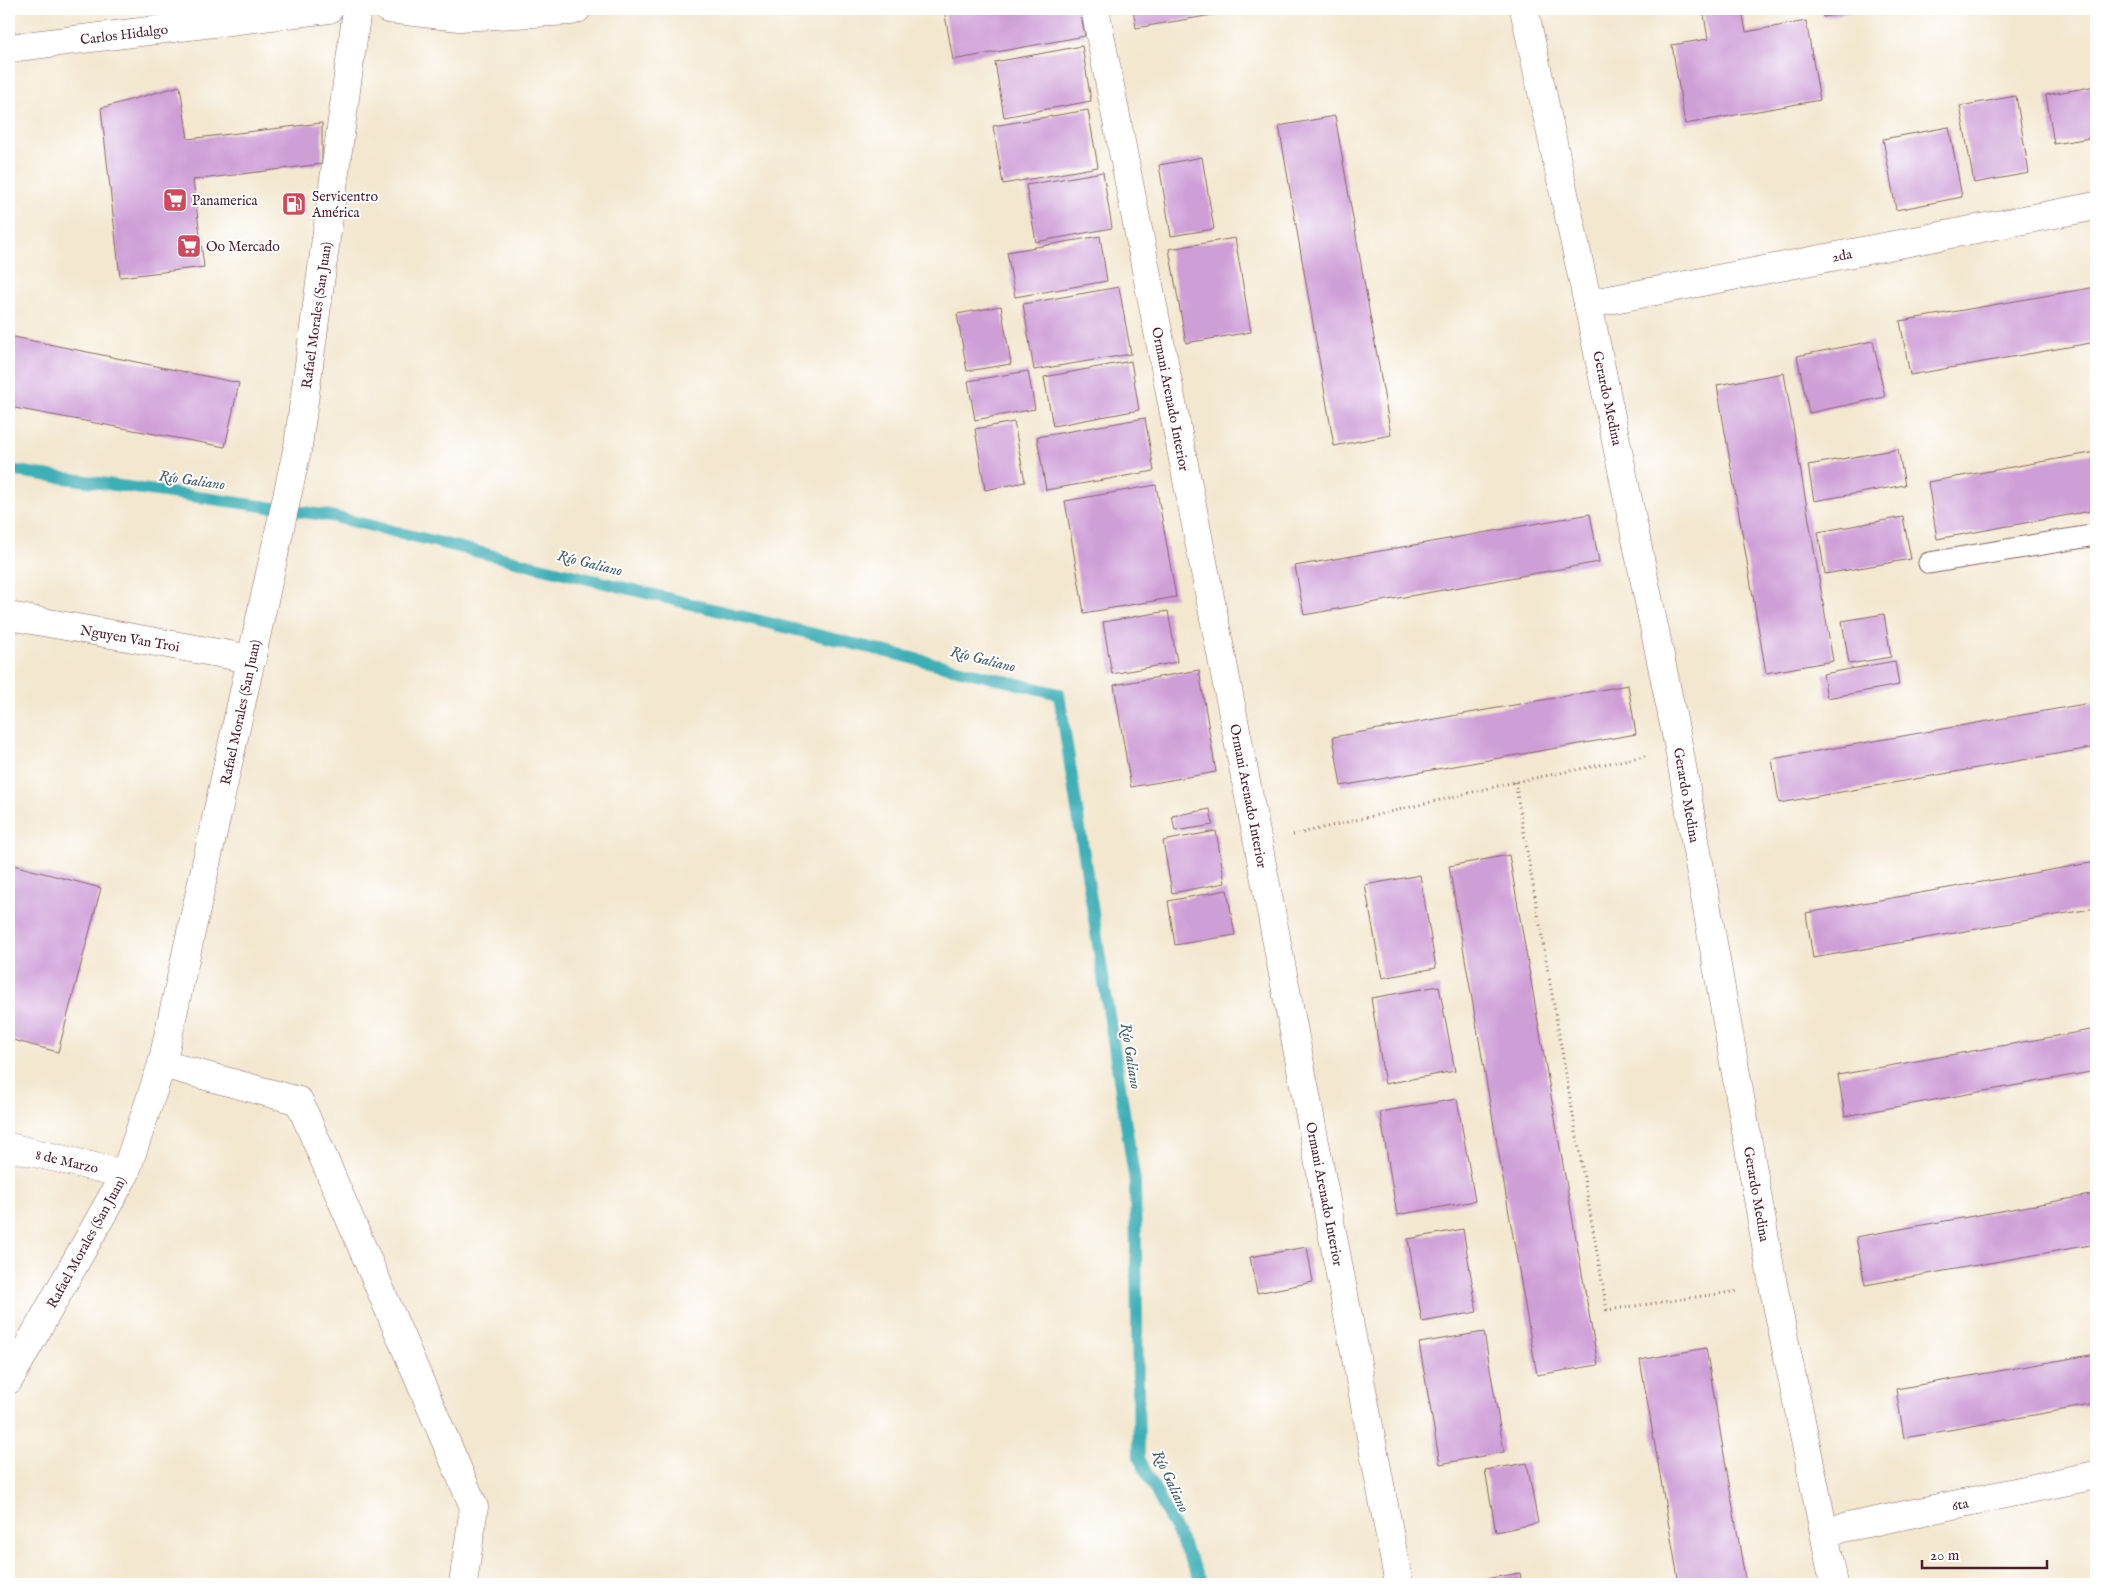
<svg xmlns="http://www.w3.org/2000/svg" width="2105" height="1593" font-family="'IM FELL English',serif">
	<style>
		.lines { fill: none; stroke-linecap: round; stroke-linejoin: round }
		.stream { stroke: #3eafb6; stroke-width: 12 }
		.building { fill: #ce9ed7 }
		.lane-casing { stroke: #856564; stroke-width: 23 }
		.street-casing { stroke: #856564; stroke-width: 29 }
		.secondary-casing { stroke: #856564; stroke-width: 29 }
		.primary-casing { stroke: #856564; stroke-width: 29 }
		.path { stroke: #856564; stroke-width: 3; stroke-dasharray: 1 4; stroke-linecap: butt }
		.lane { stroke: #fff; stroke-width: 21 }
		.street { stroke: #fff; stroke-width: 28 }
		.secondary { stroke: #fff; stroke-width: 28 }
		.primary { stroke: #fff; stroke-width: 28 }
		.labels { text-anchor: middle; stroke-width: 4; stroke-linejoin: round; paint-order: stroke }
		.street-label { font-size: 14px; fill: #4a1f2b; stroke: #fff }
		.poi-label { font-size: 14px; fill: #4a1f2b; stroke: #fff; text-anchor: start }
		.water-label { font-size: 15px; font-style: italic; fill: #45606a; stroke: #fff }
	</style>
	<rect width="100%" height="100%" fill="#fff"/>
	<filter id="ink" filterUnits="userSpaceOnUse"><feTurbulence type="fractalNoise" baseFrequency=".02" numOctaves="2"/><feDisplacementMap in="SourceGraphic" scale="10" xChannelSelector="R" yChannelSelector="G"/><feConvolveMatrix kernelMatrix="1 2 1 2 8 2 1 2 1" color-interpolation-filters="sRGB"/></filter>
	<filter id="wash" filterUnits="userSpaceOnUse"><feTurbulence type="fractalNoise" baseFrequency=".0096" numOctaves="4" result="noise"/><feDisplacementMap in="SourceGraphic" scale="20" xChannelSelector="R" yChannelSelector="G"/><feGaussianBlur stdDeviation="1.12" result="paint"/><feColorMatrix in="noise" values="0 0 0 0 0 0 0 0 0 0 0 0 0 0 0 0 0 1.4 0 .05"/><feComposite in="paint" operator="in"/></filter>
	<g filter="url(#wash)">
		<rect width="100%" height="100%" fill="#f3e7cf"/>
		<g class="lines">
			<path class="stream" d="M9 470 331 516 1059 694 1135 1182 1139 1458 1203 1584"/>
		</g>
		<g id="blocks">
			<g class="building">
				<path d="M944 9H1080L1085 36 953 60Z"/>
				<path d="M1133 9H1241V10L1136 28Z"/>
				<path d="M1703 9H1742L1746 32 1806 21 1820 100 1685 124 1672 45 1708 39Z"/>
				<path d="M1822 9H1861V10L1823 17Z"/>
				<path d="M1082 46 1091 101 1004 117 995 62Z"/>
				<path d="M180 86 188 139 322 123V164L193 180 204 267 120 277 101 108Z"/>
				<path d="M2096 86V137L2054 144 2046 95Z"/>
				<path d="M2016 96 2029 173 1974 183 1960 106Z"/>
				<path d="M1088 110 1098 167 1003 184 993 126Z"/>
				<path d="M1335 116 1391 435 1334 446 1279 126Z"/>
				<path d="M1949 127 1962 197 1896 210 1883 139Z"/>
				<path d="M1202 157 1214 229 1171 236 1159 165Z"/>
				<path d="M1103 172 1112 228 1036 242 1026 185Z"/>
				<path d="M1100 236 1107 281 1015 297 1007 252Z"/>
				<path d="M1235 238 1251 332 1186 343 1169 249Z"/>
				<path d="M1119 287 1131 354 1034 370 1023 304Z"/>
				<path d="M2096 287V342L1910 375 1900 321Z"/>
				<path d="M1001 306 1011 364 967 371 957 314Z"/>
				<path d="M9 336 239 383 225 447 9 407Z"/>
				<path d="M1873 341 1885 397 1809 413 1797 356Z"/>
				<path d="M1131 361 1139 410 1053 426 1044 377Z"/>
				<path d="M1028 371 1035 409 975 420 968 381Z"/>
				<path d="M1784 373 1833 661 1766 673 1717 385Z"/>
				<path d="M1145 418 1154 471 1046 490 1037 437Z"/>
				<path d="M1014 422 1025 482 985 490 975 429Z"/>
				<path d="M1898 449 1905 485 1814 501 1808 465Z"/>
				<path d="M2096 452V510L1937 539 1928 482Z"/>
				<path d="M1156 485 1176 597 1084 613 1065 501Z"/>
				<path d="M1590 514 1599 562 1304 615 1295 566Z"/>
				<path d="M1903 517 1911 559 1825 574 1818 532Z"/>
				<path d="M1168 611 1177 662 1112 674 1103 622Z"/>
				<path d="M1884 614 1891 657 1849 664 1842 621Z"/>
				<path d="M1895 661 1899 685 1827 698 1823 674Z"/>
				<path d="M1199 670 1216 772 1131 787 1114 685Z"/>
				<path d="M1628 685 1636 734 1341 786 1333 737Z"/>
				<path d="M2096 702V747L1779 803 1772 759Z"/>
				<path d="M1210 809 1213 825 1175 831 1172 816Z"/>
				<path d="M1216 831 1225 883 1172 893 1163 841Z"/>
				<path d="M1509 855 1598 1365 1537 1375 1449 866Z"/>
				<path d="M2096 862V908L1813 958 1806 913Z"/>
				<path d="M9 864 101 888 58 1052 9 1039Z"/>
				<path d="M1420 875 1436 968 1382 978 1365 885Z"/>
				<path d="M1227 890 1235 935 1175 945 1168 901Z"/>
				<path d="M1439 986 1455 1071 1385 1084 1371 998Z"/>
				<path d="M2096 1029V1071L1845 1116 1838 1075Z"/>
				<path d="M1457 1099 1475 1201 1397 1215 1380 1112Z"/>
				<path d="M2096 1194V1244L1865 1285 1856 1237Z"/>
				<path d="M1463 1229 1477 1312 1422 1322 1408 1239Z"/>
				<path d="M1307 1247 1313 1282 1257 1293 1250 1257Z"/>
				<path d="M1484 1332 1504 1452 1440 1464 1419 1343Z"/>
				<path d="M1706 1348 1746 1584H1679L1640 1360Z"/>
				<path d="M2096 1354V1404L1904 1438 1896 1389Z"/>
				<path d="M1527 1463 1538 1523 1496 1532 1485 1470Z"/>
				<path d="M1520 1573 1522 1584H1461V1583Z"/>
			</g>
		</g>
	</g>
	<g filter="url(#ink)">
		<use href="#blocks" fill-opacity="0" stroke="#856564" stroke-width="1"/>
		<g class="lines">
			<defs>
				<path id="lane" d="M1929 563 2096 535"/>
				<g id="street">
					<path d="M388 9 459 17 571 11 577 9"/>
					<path d="M1095 9 1258 843 1399 1584"/>
					<path d="M9 48 329 9"/>
					<path d="M1588 304 2096 206"/>
					<path d="M9 616 252 659"/>
					<path d="M162 1064 299 1101 474 1507 463 1584"/>
					<path d="M9 1147 125 1174"/>
					<path d="M1824 1532 1834 1584"/>
				</g>
				<path id="secondary" d="M1524 9 1588 304 1679 749 1773 1285 1824 1532 2096 1475"/>
				<path id="primary" d="M9 1380 125 1174 162 1064 298 446 357 9"/>
			</defs>
			<use href="#lane" class="lane-casing"/>
			<use href="#street" class="street-casing"/>
			<use href="#secondary" class="secondary-casing"/>
			<use href="#primary" class="primary-casing"/>
			<g class="path">
				<path d="M1515 782 1607 1310 1738 1291"/>
				<path d="M1293 835 1515 782 1645 756"/>
			</g>
			<use href="#lane" class="lane"/>
			<use href="#street" class="street"/>
			<use href="#secondary" class="secondary"/>
			<use href="#primary" class="primary"/>
		</g>
	</g>
	<defs>
		<symbol id="supermarket-square" viewBox="-11 -11 22 22"><rect x="-9" y="-9" width="18" height="18" rx="4" fill="#d1495b" stroke="#fff"/><path d="M-6-5.5h2.5l.6 2H6L4.5 2H-2.5L-4.4-4H-6ZM-1.5 3.2a1.3 1.3 0 1 0 .1 0ZM3 3.2a1.3 1.3 0 1 0 .1 0Z" fill="#fff"/></symbol>
		<symbol id="fuel-square" viewBox="-11 -11 22 22"><rect x="-9" y="-9" width="18" height="18" rx="4" fill="#d1495b" stroke="#fff"/><path d="M-5.5-6h7V0h2V4h1.3V-2.5L3-4.5l.8-.8L6-3V5H2.5V1h-1V6h-7ZM-4.2-4.7v3.2H.2V-4.7Z" fill="#fff"/></symbol>
	</defs>
	<g fill-rule="evenodd">
		<use href="#supermarket-square" x="161" y="186" width="28" height="28"/>
		<use href="#fuel-square" x="280" y="190" width="28" height="28"/>
		<use href="#supermarket-square" x="175" y="232" width="28" height="28"/>
	</g>
	<g class="labels">
		<g class="street-label">
			<text transform="translate(124 34) rotate(-7)" y="5">Carlos Hidalgo</text>
			<text transform="translate(1842 255) rotate(-11)" y="5">2da</text>
			<text transform="translate(316 315) rotate(-82)" y="5">Rafael Morales (San Juan)</text>
			<text transform="translate(1608 398) rotate(78)" y="5">Gerardo Medina</text>
			<text transform="translate(1171 399) rotate(79)" y="5">Ormani Arenado Interior</text>
			<text transform="translate(130 638) rotate(10)" y="5">Nguyen Van Troi</text>
			<text transform="translate(240 712) rotate(-78)" y="5">Rafael Morales (San Juan)</text>
			<text transform="translate(1687 795) rotate(80)" y="5">Gerardo Medina</text>
			<text transform="translate(1249 796) rotate(79)" y="5">Ormani Arenado Interior</text>
			<text transform="translate(67 1161) rotate(13)" y="5">8 de Marzo</text>
			<text transform="translate(1325 1194) rotate(79)" y="5">Ormani Arenado Interior</text>
			<text transform="translate(1757 1194) rotate(80)" y="5">Gerardo Medina</text>
			<text transform="translate(86 1242) rotate(-61)" y="5">Rafael Morales (San Juan)</text>
			<text transform="translate(1960 1504) rotate(-12)" y="5">6ta</text>
		</g>
		<g class="poi-label">
			<text x="312" y="201">Servicentro<tspan x="312" dy="16">América</tspan></text>
			<text x="192" y="205">Panamerica</text>
			<text x="206" y="251">Oo Mercado</text>
		</g>
		<g class="water-label">
			<text transform="translate(192 480) rotate(8)" y="5">Río Galiano</text>
			<text transform="translate(590 563) rotate(14)" y="5">Río Galiano</text>
			<text transform="translate(983 659) rotate(14)" y="5">Río Galiano</text>
			<text transform="translate(1131 1056) rotate(81)" y="5">Río Galiano</text>
			<text transform="translate(1171 1481) rotate(65)" y="5">Río Galiano</text>
		</g>
	</g>
	<rect width="2105" height="1593" fill="none" stroke="#fff" stroke-width="30"/>
	<path d="M1922 1560v8h125v-8" fill="none" stroke="#4a1f2b" stroke-width="2.5"/>
	<text x="1930" y="1560" font-size="15" fill="#4a1f2b" stroke="#ffffff" stroke-width="4" paint-order="stroke">20 m</text>
</svg>
